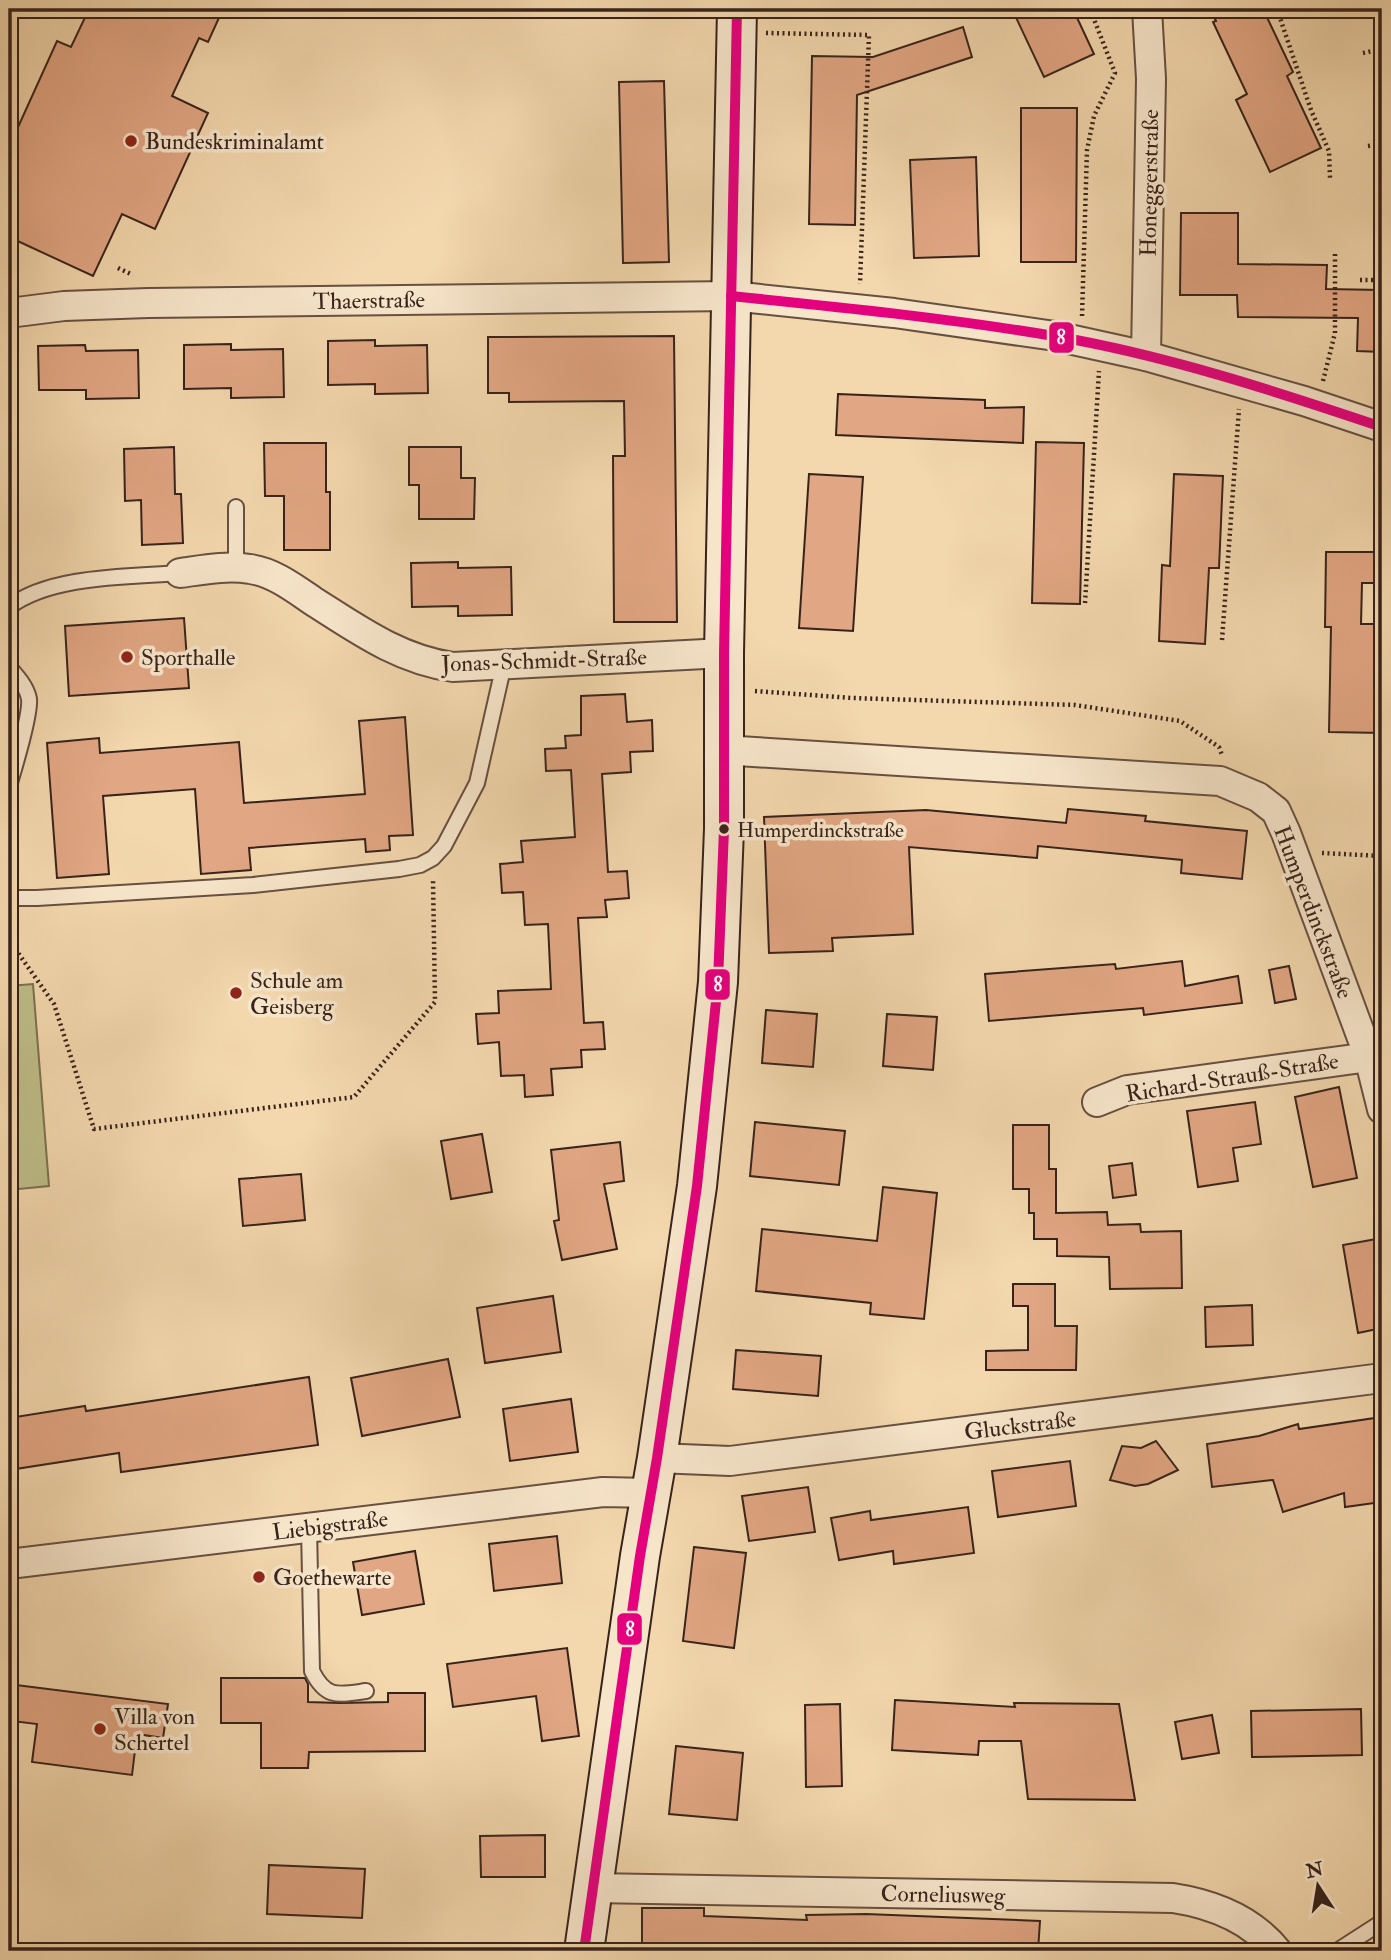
<svg xmlns="http://www.w3.org/2000/svg" width="1391" height="1960" font-family="'IM FELL Double Pica',serif">
	<style>
		.green { fill: #bebd88; stroke: #7b7052; stroke-width: 2 }
		.building { fill: #e1a683; stroke: #38231b; stroke-width: 2 }
		.lines { fill: none; stroke-linecap: round; stroke-linejoin: round }
		.lane-casing { stroke: #675040; stroke-width: 18 }
		.street-casing { stroke: #675040; stroke-width: 32 }
		.secondary-casing { stroke: #38231b; stroke-width: 42 }
		.path { stroke: #38231b; stroke-width: 4.5; stroke-dasharray: 2 3.5; stroke-linecap: butt }
		.lane { stroke: #f7e5ca; stroke-width: 14 }
		.street { stroke: #f7e5ca; stroke-width: 28 }
		.secondary { stroke: #f7e5ca; stroke-width: 38 }
		.bus-1-casing { stroke: #f7e5ca; stroke-width: 16 }
		.bus-1 { stroke: #e5007d; stroke-width: 10 }
		.poi-dot { fill: #8f2418; stroke: #f7e5ca; stroke-width: 2.5 }
		.bus-dot { fill: #38231b; stroke: #f7e5ca; stroke-width: 2.5 }
		.labels { text-anchor: middle; stroke-width: 7; stroke-linejoin: round; paint-order: stroke }
		.bus-label { font-size: 21px; fill: #38231b; stroke: #f7e5ca; text-anchor: start }
		.poi-label { font-size: 23px; fill: #38231b; stroke: #f7e5ca; text-anchor: start }
		.street-label { font-size: 23px; fill: #38231b; stroke: #f7e5ca }
		.line-badge { stroke: #f7e5ca; stroke-width: 2.5 }
		.badge-label { font-size: 19px; text-anchor: middle; font-weight: bold; fill: #fff }
	</style>
	<rect width="100%" height="100%" fill="#f3d7ad"/>
	<filter id="stains"><feTurbulence type="fractalNoise" baseFrequency=".00286" numOctaves="4"/><feColorMatrix values="0 0 0 0 .2 0 0 0 0 .09 0 0 0 0 .02 0 0 0 .5 -.17"/></filter>
	<radialGradient id="worn" r=".72"><stop offset=".6" stop-color="#630" stop-opacity="0"/><stop offset="1" stop-color="#630" stop-opacity=".3"/></radialGradient>
	<path class="green" d="M33 984 49 1186 9 1190V986Z"/>
	<g class="building">
		<path d="M89 9H223L208 42 199 38 172 96 208 113 155 229 122 214 93 276 9 237V185L17 167 9 164V147L57 41 71 47Z"/>
		<path d="M1012 9H1073L1094 54 1044 77Z"/>
		<path d="M1210 9H1263L1293 72 1287 76 1321 148 1270 172 1236 100 1247 94 1213 22 1216 21Z"/>
		<path d="M963 27 972 57 857 95 855 225 809 224 812 56 873 57Z"/>
		<path d="M664 81 669 262 623 263 619 82Z"/>
		<path d="M1021 108H1077L1076 262H1021Z"/>
		<path d="M976 157 979 256 914 258 910 160Z"/>
		<path d="M1181 213H1238V264L1327 265 1326 289 1382 290V352L1357 351 1358 318 1238 317 1237 295H1180Z"/>
		<path d="M674 336 677 622H614L613 456H625L624 401 509 402V393H488V337Z"/>
		<path d="M375 340V346L427 345 428 393 375 394V384L328 385V341Z"/>
		<path d="M231 344V350L283 349 284 397 231 398V388L184 389V345Z"/>
		<path d="M85 345 86 351 138 350 139 398 86 399V390H39L38 346Z"/>
		<path d="M838 394 985 400V408L1024 407 1023 443 836 435Z"/>
		<path d="M1036 442 1084 443 1080 604 1032 603Z"/>
		<path d="M264 443H326V492H330V550H284V496H265Z"/>
		<path d="M174 447 175 494H181L183 543 142 545 141 500 125 501 124 449Z"/>
		<path d="M409 447H461V478H475L474 519H419V485H409Z"/>
		<path d="M809 474 863 477 853 631 799 628Z"/>
		<path d="M1174 474 1223 476 1219 568H1209L1205 644 1159 641 1162 565 1170 566Z"/>
		<path d="M1326 552H1382V583H1362L1361 624H1382V733L1329 732 1331 627H1325Z"/>
		<path d="M458 562V568L511 567 512 615 458 616V606L412 607 411 563Z"/>
		<path d="M184 618 189 688 69 696 65 626Z"/>
		<path d="M625 694 627 722 652 720 653 751 630 752 631 772 602 774 608 872 627 871 629 898 605 900 607 917 578 918 584 1023 603 1022 605 1049 581 1050 582 1067 551 1069 553 1095 525 1097 524 1075 501 1076 499 1042 478 1044 476 1014 499 1013 498 991 551 989 548 924 525 925 523 892 502 893 500 864 523 862 521 841 575 837 571 770 546 771 545 749 566 748 565 736 581 735V696Z"/>
		<path d="M405 717 413 835 389 836 390 850 366 852 365 839 249 848 251 870 201 874 195 789 103 796 109 874 57 878 47 743 99 738 100 753 239 742 244 803 365 794 359 721Z"/>
		<path d="M1068 809 1146 816 1145 821 1247 831 1242 879 1181 873 1182 860 1038 846 1037 858 909 847 913 934 832 938 833 951 769 953 764 817 926 810 1066 823Z"/>
		<path d="M1182 961 1185 986 1238 976 1242 1003 1144 1015 1143 1008 989 1021 985 974 1115 964 1116 969Z"/>
		<path d="M1289 966 1296 999 1275 1003 1269 970Z"/>
		<path d="M766 1010 817 1014 813 1067 762 1063Z"/>
		<path d="M887 1014 937 1017 933 1070 883 1066Z"/>
		<path d="M1339 1087 1357 1178 1313 1187 1295 1097Z"/>
		<path d="M1255 1102 1261 1144 1233 1148 1238 1181 1198 1187 1187 1111Z"/>
		<path d="M755 1122 845 1131 839 1185 750 1176Z"/>
		<path d="M1013 1125H1049V1169H1056V1213L1107 1212 1108 1225 1140 1224 1141 1232 1181 1231 1182 1288 1110 1289 1109 1257 1057 1256V1239H1034V1213H1029V1189H1013Z"/>
		<path d="M482 1134 492 1192 451 1199 441 1141Z"/>
		<path d="M620 1142 624 1181 604 1184 617 1249 562 1260 554 1221 559 1220 551 1150Z"/>
		<path d="M1132 1163 1136 1195 1113 1198 1109 1166Z"/>
		<path d="M301 1174 305 1220 243 1226 239 1179Z"/>
		<path d="M883 1187 937 1193 924 1319 870 1314 871 1303 756 1291 762 1229 877 1241Z"/>
		<path d="M1382 1238V1328L1358 1333 1343 1245Z"/>
		<path d="M1013 1284H1055V1326H1077L1076 1370H986V1351L1028 1350V1306H1013Z"/>
		<path d="M553 1296 561 1352 485 1363 477 1308Z"/>
		<path d="M1252 1305 1253 1345 1206 1347 1205 1307Z"/>
		<path d="M736 1350 821 1356 818 1396 733 1389Z"/>
		<path d="M448 1359 460 1417 362 1436 351 1378Z"/>
		<path d="M309 1377 318 1445 121 1472 119 1453 9 1470V1418L85 1406 86 1411Z"/>
		<path d="M571 1399 578 1452 510 1461 503 1409Z"/>
		<path d="M1382 1417V1502L1345 1507 1344 1493 1283 1512 1273 1480 1212 1487 1207 1444 1259 1436 1298 1424 1299 1429Z"/>
		<path d="M1156 1441 1178 1470 1148 1484 1135 1486 1110 1480 1122 1446 1141 1448Z"/>
		<path d="M1070 1461 1076 1506 998 1517 992 1471Z"/>
		<path d="M808 1487 815 1532 749 1541 742 1496Z"/>
		<path d="M968 1507 974 1553 894 1564 893 1551 839 1560 831 1518 870 1511 871 1520Z"/>
		<path d="M557 1536 562 1583 494 1591 489 1544Z"/>
		<path d="M694 1547 746 1553 734 1648 683 1641Z"/>
		<path d="M415 1551 424 1604 362 1615 353 1562Z"/>
		<path d="M567 1648 579 1736 542 1741 536 1696 453 1707 447 1664Z"/>
		<path d="M221 1678H305L308 1684V1702L340 1703 388 1702V1693H425V1751L309 1752 308 1768H261V1723H221Z"/>
		<path d="M16 1685 168 1704 163 1738 137 1734 132 1775 32 1762 37 1724 12 1721Z"/>
		<path d="M895 1700 1015 1707 1014 1703 1119 1704 1135 1800 1028 1799 1021 1741H979L978 1755 892 1750Z"/>
		<path d="M840 1704 842 1786 806 1787 805 1705Z"/>
		<path d="M1361 1709 1362 1755 1252 1757 1251 1711Z"/>
		<path d="M1212 1715 1219 1753 1182 1759 1175 1722Z"/>
		<path d="M676 1746 743 1753 737 1820 669 1814Z"/>
		<path d="M545 1835V1877H481L480 1836Z"/>
		<path d="M269 1865 365 1869 362 1918 267 1914Z"/>
		<path d="M642 1908H704V1916L807 1920 806 1915 866 1914 1040 1921 1038 1951H642Z"/>
	</g>
	<g class="lines">
		<defs>
			<g id="lane">
				<path d="M236 568V507"/>
				<path d="M9 607C51 575 129 577 180 573"/>
				<path d="M9 667C17 676 27 687 29 699 31 715 14 769 9 786"/>
				<path d="M9 895 13 898H37L253 885 399 869 420 865 433 858 444 846 477 783 504 664"/>
				<path d="M309 1528 312 1671C326 1699 338 1695 366 1691"/>
				<path d="M1337 1951 1382 1922"/>
			</g>
			<g id="street">
				<path d="M9 313 64 306 148 303 731 296 894 313 1055 336 1146 356 1304 401 1382 427"/>
				<path d="M1146 356 1151 79 1147 9"/>
				<path d="M180 573C202 570 227 565 250 569 273 572 294 588 313 601 357 629 400 660 453 667L724 653"/>
				<path d="M722 750 1220 781 1258 797 1276 811 1286 833 1369 1057 1382 1109"/>
				<path d="M1097 1102 1127 1090 1369 1057"/>
				<path d="M657 1458 730 1461 1382 1378"/>
				<path d="M9 1564 603 1492 651 1493"/>
				<path d="M593 1888 1173 1898C1212 1904 1251 1919 1277 1951"/>
			</g>
			<path id="secondary" d="M584 1951 640 1556 657 1458 697 1186 718 982 724 829V653L737 9"/>
		</defs>
		<use href="#lane" class="lane-casing"/>
		<use href="#street" class="street-casing"/>
		<use href="#secondary" class="secondary-casing"/>
		<g class="path">
			<path d="M1277 9 1311 110 1329 151 1330 178"/>
			<path d="M766 33 869 35 860 284"/>
			<path d="M1363 53 1382 49"/>
			<path d="M1368 146 1382 144"/>
			<path d="M118 268 133 275"/>
			<path d="M1360 280H1382"/>
			<path d="M1082 316 1087 150 1094 116 1115 73 1090 9"/>
			<path d="M1323 381 1335 333V254"/>
			<path d="M1085 603 1099 371"/>
			<path d="M1222 640 1239 409"/>
			<path d="M755 691 852 698 1075 705 1180 721 1219 747 1222 755"/>
			<path d="M1322 853 1382 856"/>
			<path d="M9 940 54 1004 94 1129 354 1097 435 1002 433 880"/>
		</g>
		<use href="#lane" class="lane"/>
		<use href="#street" class="street"/>
		<use href="#secondary" class="secondary"/>
		<defs>
			<g id="bus-1">
				<path d="M731 296C839 307 947 318 1054 336 1165 355 1275 391 1382 427"/>
				<path d="M584 1951 640 1556 657 1458 697 1186 718 982 724 829V653L737 9"/>
			</g>
		</defs>
		<use href="#bus-1" class="bus-1-casing"/>
		<use href="#bus-1" class="bus-1"/>
	</g>
	<g class="poi-dot">
		<circle cx="131" cy="141" r="7"/>
		<circle cx="127" cy="657" r="7"/>
		<circle cx="236" cy="993" r="7"/>
		<circle cx="259" cy="1577" r="7"/>
		<circle cx="100" cy="1729" r="7"/>
	</g>
	<circle class="bus-dot" cx="724" cy="829" r="6"/>
	<g class="labels">
		<g class="bus-label">
			<text x="737" y="837">Humperdinckstraße</text>
		</g>
		<g class="poi-label">
			<text x="145" y="149">Bundeskriminalamt</text>
			<text x="141" y="665">Sporthalle</text>
			<text x="250" y="988">Schule am<tspan x="250" dy="26">Geisberg</tspan></text>
			<text x="273" y="1585">Goethewarte</text>
			<text x="114" y="1724">Villa von<tspan x="114" dy="26">Schertel</tspan></text>
		</g>
		<g class="street-label">
			<text transform="translate(1149 183) rotate(-89)" y="8">Honeggerstraße</text>
			<text transform="translate(369 300) rotate(-1)" y="8">Thaerstraße</text>
			<text transform="translate(544 660) rotate(-2)" y="8">Jonas-Schmidt-Straße</text>
			<text transform="translate(1314 912) rotate(69)" y="8">Humperdinckstraße</text>
			<text transform="translate(1232 1077) rotate(-9)" y="8">Richard-Strauß-Straße</text>
			<text transform="translate(1020 1425) rotate(-7)" y="8">Gluckstraße</text>
			<text transform="translate(330 1525) rotate(-7)" y="8">Liebigstraße</text>
			<text transform="translate(943 1894) rotate(1)" y="8">Corneliusweg</text>
		</g>
	</g>
	<g class="line-badge">
		<rect x="1048" y="321" width="27" height="33" rx="7" fill="#e5007d"/>
		<rect x="704" y="968" width="27" height="33" rx="7" fill="#e5007d"/>
		<rect x="616" y="1612" width="27" height="34" rx="7" fill="#e5007d"/>
	</g>
	<g class="badge-label">
		<text x="1061" y="344">8</text>
		<text x="718" y="991">8</text>
		<text x="630" y="1636">8</text>
	</g>
	<rect width="1391" height="1960" fill="none" stroke="#f3d7ad" stroke-width="35"/>
	<rect x="10" y="10" width="1370" height="1939" fill="none" stroke="#38231b" stroke-width="3.5"/>
	<rect x="18" y="18" width="1356" height="1925" fill="none" stroke="#38231b" stroke-width="2"/>
	<g transform="translate(1318 1886) rotate(348)" stroke="#f7e5ca" stroke-width="5" paint-order="stroke">
	<path d="M0-5L12 26L0 18L-12 26Z" fill="#38231b"/>
	<text y="-10" font-size="19" font-weight="bold" text-anchor="middle" fill="#38231b">N</text>
	</g>
	<rect width="100%" height="100%" filter="url(#stains)"/>
	<rect width="100%" height="100%" fill="url(#worn)"/>
</svg>
